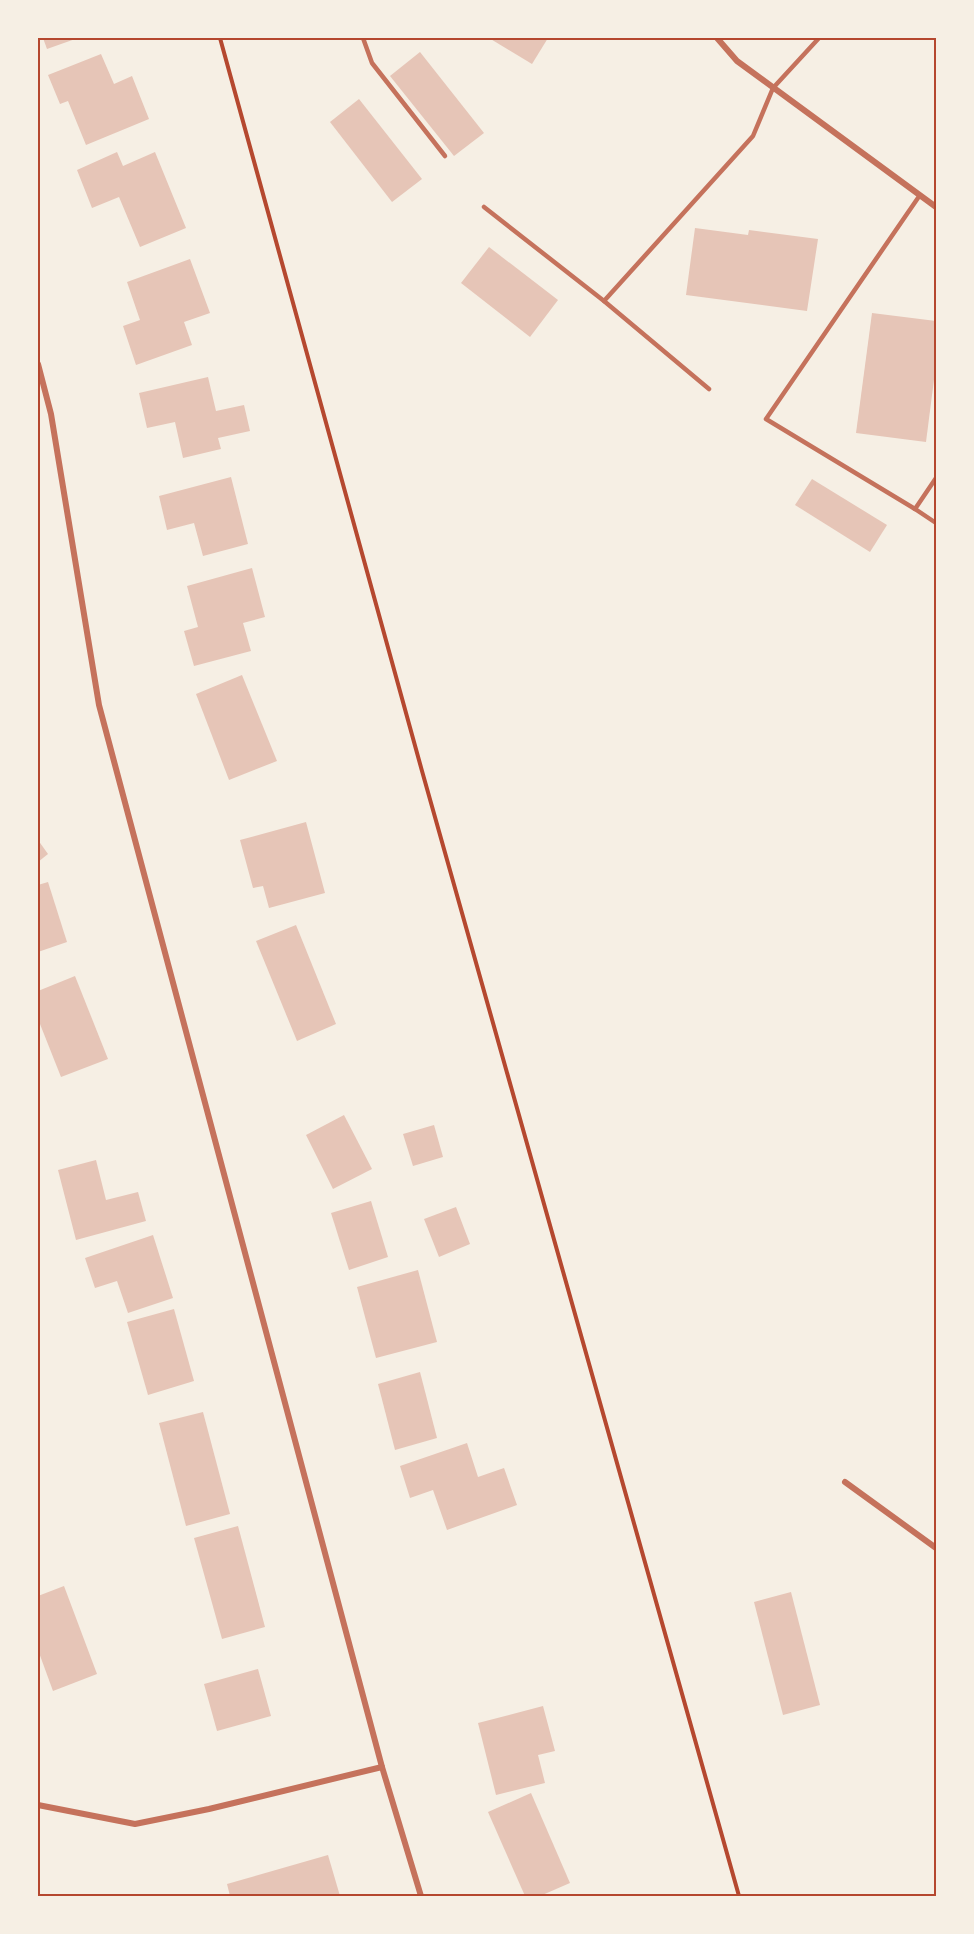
<svg xmlns="http://www.w3.org/2000/svg" width="974" height="1934" font-family="'Nunito Sans',sans-serif">
	<style>
		.building { fill: #e6c5b7 }
		.lines { fill: none; stroke-linecap: round; stroke-linejoin: round }
		.path { stroke: #b5482f; stroke-width: 4 }
		.service { stroke: #c5725c; stroke-width: 4.5 }
		.minor { stroke: #c5725c; stroke-width: 6 }
		.neatline { fill: none; stroke: #b5482f; stroke-width: 2 }
	</style>
	<rect width="100%" height="100%" fill="#f6efe4"/>
	<g class="building">
		<path d="M43 38H78L47 49Z"/>
		<path d="M489 38H548L532 64Z"/>
		<path d="M420 52 484 133 454 156 390 76Z"/>
		<path d="M101 54 114 84 132 76 149 119 86 145 68 101 60 104 48 75Z"/>
		<path d="M359 99 422 179 392 202 330 122Z"/>
		<path d="M117 152 123 166 155 152 186 228 140 247 119 197 92 208 77 170Z"/>
		<path d="M695 228 748 235 749 230 818 239 807 311 686 295Z"/>
		<path d="M489 247 558 300 530 337 461 283Z"/>
		<path d="M190 259 210 313 184 322 192 345 136 365 123 326 140 320 127 282Z"/>
		<path d="M872 313 936 321V364L926 442 856 433Z"/>
		<path d="M208 377 216 411 244 405 250 431 218 438 221 449 183 458 175 422 147 428 139 393Z"/>
		<path d="M231 477 248 544 203 556 194 523 167 530 159 496Z"/>
		<path d="M812 479 887 525 870 552 795 505Z"/>
		<path d="M252 568 265 617 243 623 251 651 194 666 184 631 198 627 187 586Z"/>
		<path d="M242 675 277 761 229 780 196 694Z"/>
		<path d="M306 822 325 893 269 908 263 886 253 888 240 840Z"/>
		<path d="M38 840 48 854 38 862Z"/>
		<path d="M48 882 67 942 38 952V885Z"/>
		<path d="M296 925 336 1024 297 1041 256 941Z"/>
		<path d="M75 976 108 1059 61 1077 38 1019V991Z"/>
		<path d="M344 1115 372 1169 333 1189 306 1135Z"/>
		<path d="M434 1125 443 1157 413 1166 403 1134Z"/>
		<path d="M96 1160 106 1200 138 1192 146 1221 76 1240 58 1170Z"/>
		<path d="M371 1201 388 1257 349 1270 331 1213Z"/>
		<path d="M456 1207 470 1244 439 1257 424 1219Z"/>
		<path d="M153 1235 173 1298 128 1313 117 1281 95 1288 85 1258Z"/>
		<path d="M418 1270 437 1342 376 1358 357 1287Z"/>
		<path d="M174 1309 194 1381 148 1395 127 1322Z"/>
		<path d="M420 1372 437 1438 395 1450 378 1384Z"/>
		<path d="M203 1412 230 1514 186 1526 159 1423Z"/>
		<path d="M467 1443 478 1477 504 1468 517 1505 447 1530 433 1490 410 1498 400 1466Z"/>
		<path d="M238 1526 265 1627 222 1639 194 1538Z"/>
		<path d="M64 1586 97 1674 53 1691 38 1650V1596Z"/>
		<path d="M791 1592 820 1705 783 1715 754 1602Z"/>
		<path d="M258 1669 271 1716 217 1731 204 1684Z"/>
		<path d="M543 1706 555 1751 538 1755 545 1783 496 1795 478 1723Z"/>
		<path d="M531 1793 570 1883 540 1896H525L488 1812Z"/>
		<path d="M328 1855 340 1896H230L227 1884Z"/>
	</g>
	<g class="lines">
		<path class="path" d="M220 38 422 771 739 1896"/>
		<g class="service">
			<path d="M363 38 372 63 445 156"/>
			<path d="M484 207 604 301"/>
			<path d="M709 389 604 301 753 136 773 88 819 38"/>
			<path d="M936 478 915 509 936 523"/>
			<path d="M915 509 766 419 920 195"/>
		</g>
		<g class="minor">
			<path d="M717 38 737 61 936 207"/>
			<path d="M38 364 51 414 99 705 382 1767 421 1896"/>
			<path d="M845 1482 936 1548"/>
			<path d="M38 1805 135 1824 209 1809 382 1767"/>
		</g>
	</g>
	<rect width="974" height="1934" fill="none" stroke="#f6efe4" stroke-width="78"/>
	<rect x="39" y="39" width="896" height="1856" class="neatline"/>
</svg>
